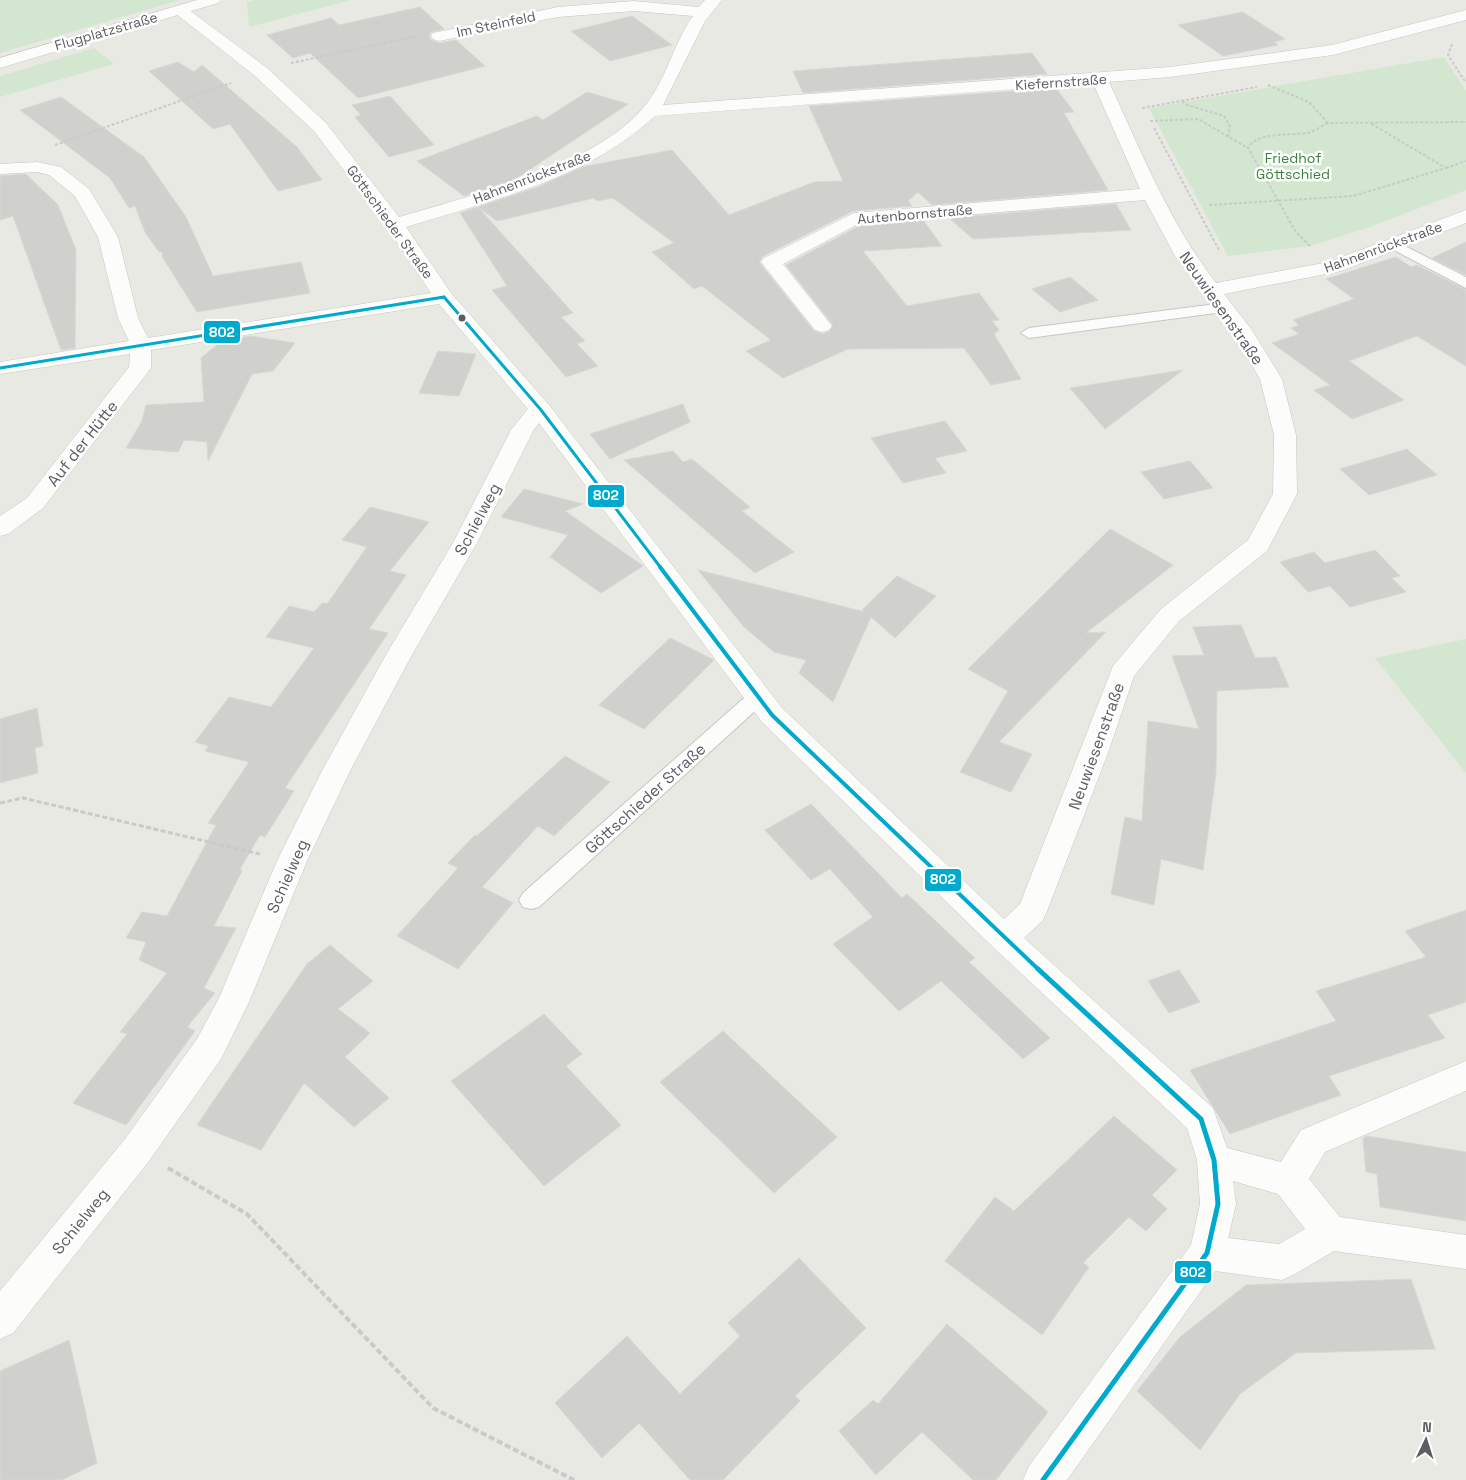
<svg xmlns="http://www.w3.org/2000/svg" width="1466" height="1480" font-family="'Space Grotesk',sans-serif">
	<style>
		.green { fill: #d2e6d0 }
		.building { fill: #d0d0cd; stroke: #d8d7d3 }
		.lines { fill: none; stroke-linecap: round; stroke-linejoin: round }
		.lane-casing { stroke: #c6c7c6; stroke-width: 2 }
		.street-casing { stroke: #c6c7c6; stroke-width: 1 }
		.secondary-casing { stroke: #c5c6c4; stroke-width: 1 }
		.path-far2 { stroke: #c7cbc9; stroke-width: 2; stroke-dasharray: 3 2; stroke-linecap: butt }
		.path-far1 { stroke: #c7cbc9; stroke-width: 3; stroke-dasharray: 5 2.5; stroke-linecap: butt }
		.path { stroke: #c7cbc9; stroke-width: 4; stroke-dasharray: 6 3; stroke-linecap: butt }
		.lane { fill: #fcfcfb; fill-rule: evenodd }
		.street { fill: #fcfcfb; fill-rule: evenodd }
		.secondary { fill: #fcfcfb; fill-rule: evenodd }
		.bus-1-far2-casing { stroke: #fff; stroke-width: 6 }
		.bus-1-far1-casing { stroke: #fff; stroke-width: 8 }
		.bus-1-casing { stroke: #fff; stroke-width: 9 }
		.bus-1-far2 { stroke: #00a9ce; stroke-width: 3 }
		.bus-1-far1 { stroke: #00a9ce; stroke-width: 4 }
		.bus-1 { stroke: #00a9ce; stroke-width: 5 }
		.bus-dot { fill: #5a5d62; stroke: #fff; stroke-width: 2 }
		.labels { text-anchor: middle; stroke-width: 5; stroke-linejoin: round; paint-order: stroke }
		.far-street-label { font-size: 14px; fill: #5a5d62; stroke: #fff }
		.far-park-label { font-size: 14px; fill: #39823e; stroke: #fff }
		.street-label { font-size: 16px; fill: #5a5d62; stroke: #fff }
		.line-badge { stroke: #fff; stroke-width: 2 }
		.badge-label { font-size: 14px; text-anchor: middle; font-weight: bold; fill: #fff }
	</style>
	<rect width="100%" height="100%" fill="#e9e9e4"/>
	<g class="green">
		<path d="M0 0H180L0 53Z"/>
		<path d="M254 0H351L249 27 247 2Z"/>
		<path d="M94 48 114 64 0 97V76Z"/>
		<path d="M1444 57 1466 91V190L1370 227 1310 246 1228 256 1149 108Z"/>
		<path d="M1466 639V773L1375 658Z"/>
	</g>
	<g class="building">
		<path d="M420 7 444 29 431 32 429 35 431 40 439 43 456 40 485 66 358 98 310 53 293 58 267 35 331 18 339 25Z"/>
		<path d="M1243 12 1285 39 1274 42 1278 45 1223 56 1178 25Z"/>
		<path d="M632 16 672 45 610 61 571 31Z"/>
		<path d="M1032 53 1047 74 803 93 793 71Z"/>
		<path d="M178 62 194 72 202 65 297 147 322 180 278 191 230 124 213 129 149 71Z"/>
		<path d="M1056 88 1074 112 1064 113 1108 190 932 205 918 192 908 201 912 206 853 211 763 256 759 262 814 331 823 334 830 331 833 325 786 265 859 226 923 220 942 246 863 251 907 306 979 293 999 320 992 321 999 330 994 334 1021 379 991 385 964 348 848 349 783 378 746 351 771 340 702 286 694 289 652 252 674 243 613 198 597 201 594 198 497 221 478 207 538 187 582 167 672 150 729 215 814 182 843 181 809 106Z"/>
		<path d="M587 92 628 104 514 180 464 196 417 161 537 116 543 120Z"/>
		<path d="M390 96 434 145 389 157 355 117 361 115 352 105Z"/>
		<path d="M61 97 144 157 186 217 213 276 301 262 310 293 197 312 163 258 162 252H159L145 232 135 206 129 208 110 178 20 110Z"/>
		<path d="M26 174 58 205 76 250 75 348 61 350 13 216 0 220V176Z"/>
		<path d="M1116 204 1131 230 973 239 949 218Z"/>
		<path d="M478 207 573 313 561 317 585 341 577 344 598 366 566 377 492 290 507 286 460 213Z"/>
		<path d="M1466 242V275L1432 258Z"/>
		<path d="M1396 257 1411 267 1417 265 1466 290V366L1417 336 1349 361 1404 400 1352 419 1314 390 1330 385 1272 343 1299 334 1291 328 1299 325 1293 320 1354 299 1326 279Z"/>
		<path d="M1070 277 1098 300 1060 312 1032 289Z"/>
		<path d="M250 336 295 343 273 371 252 374 208 461 207 442 184 440 178 452 126 448 142 421 146 405 204 402 201 358 222 341Z"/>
		<path d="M438 351 476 354 459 396 419 393Z"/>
		<path d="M1183 370 1105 429 1070 388Z"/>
		<path d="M683 404 690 422 610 459 590 434Z"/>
		<path d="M945 421 967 451 935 458 946 473 903 483 871 438Z"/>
		<path d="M1407 449 1437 475 1369 495 1340 469Z"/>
		<path d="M673 451 683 462 692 459 750 507 742 511 794 552 755 573 624 460Z"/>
		<path d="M1190 461 1213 488 1164 499 1141 472Z"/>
		<path d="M524 489 583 504 565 511 643 566 601 593 550 557 568 535 501 517Z"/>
		<path d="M370 507 429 522 390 571 406 575 369 629 388 633 285 788 294 791 265 837 260 835 240 869 242 871 214 926 236 928 204 988 215 993 187 1027 195 1031 126 1125 73 1103 127 1034 120 1032 167 973 139 960 146 942 126 938 142 912 167 916 216 825 208 823 249 762 205 751 209 746 195 742 229 697 271 707 314 648 266 637 289 606 314 612 322 603 327 604 367 547 342 540Z"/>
		<path d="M1110 529 1173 565 1086 633 1106 632 999 742 1032 754 1011 792 960 772 1008 691 968 669Z"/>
		<path d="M1375 550 1400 576 1392 578 1406 592 1350 607 1330 586 1308 592 1280 562 1314 552 1325 563Z"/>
		<path d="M698 570 865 612 862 610 897 576 936 596 895 638 871 617 833 702 799 673 806 660 774 652 744 627Z"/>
		<path d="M1241 625 1255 658 1276 657 1289 687 1217 691 1216 773 1203 870 1161 859 1154 905 1111 894 1125 817 1142 821 1148 721 1199 729 1172 656 1204 655 1193 627Z"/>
		<path d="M670 638 714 660 644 729 599 705Z"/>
		<path d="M37 708 43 746 35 748 38 773 0 783V719Z"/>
		<path d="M565 756 610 782 554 836 538 826 482 887 513 903 458 969 397 936 458 868 448 863 475 835 477 836Z"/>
		<path d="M811 804 902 898 907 894 975 958 969 962 1050 1038 1023 1059 941 981 899 1011 833 944 873 917 830 869 811 880 765 830Z"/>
		<path d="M1466 910V1002L1428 1015 1445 1038 1329 1076 1341 1095 1230 1134 1190 1070 1336 1021 1316 991 1426 957 1405 931Z"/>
		<path d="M330 945 373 981 338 1009 370 1033 345 1057 389 1098 354 1127 304 1083 261 1150 197 1125 307 964Z"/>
		<path d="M1179 970 1200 1002 1169 1013 1148 981Z"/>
		<path d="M544 1014 582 1054 566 1066 621 1125 544 1186 451 1081Z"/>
		<path d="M723 1031 837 1137 774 1193 660 1082Z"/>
		<path d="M1114 1116 1177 1170 1152 1195 1167 1209 1146 1231 1129 1217 1083 1263 1089 1267 1042 1335 945 1261 995 1197 1014 1211Z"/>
		<path d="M1367 1136 1466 1152V1221L1380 1207 1377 1174 1366 1172 1363 1138Z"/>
		<path d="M799 1258 866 1328 795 1396 800 1401 723 1480H690L639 1423 602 1458 555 1403 627 1336 680 1394 740 1336 728 1323Z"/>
		<path d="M1411 1279 1435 1349 1296 1353 1240 1394 1200 1450 1137 1391 1180 1337 1246 1285Z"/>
		<path d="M947 1324 1048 1412 996 1480H973L922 1432 876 1475 839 1431 873 1400 878 1404Z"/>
		<path d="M69 1340 97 1463 62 1480H0V1371Z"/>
	</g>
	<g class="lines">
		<defs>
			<g id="lane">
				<path d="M1395 241 1466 277V288L1390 248 1388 245 1390 242Z"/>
				<path d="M1224 303 1230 305 1232 308 1230 311 1029 338 1021 333 1029 328Z"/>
				<path d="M759 689 766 691 769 696 766 701 539 907 531 909 523 907 519 900 523 893 752 691Z"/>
			</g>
			<path id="street" d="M705 0H722L705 21 663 105 1170 67 1332 45 1466 10V20L1333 55 1170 77 1109 82C1141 151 1169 222 1216 283L1329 262 1466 210V223L1341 271 1224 294 1251 329 1282 379 1296 435 1297 494 1267 551 1179 621 1134 676 1108 753 1047 911 1043 920 1024 938 1213 1108 1227 1148 1281 1162 1301 1130 1466 1061V1091L1325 1152 1309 1179 1340 1217 1466 1235V1269L1334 1251 1295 1274 1282 1280 1215 1271 1067 1480H1023L1029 1466 1191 1245 1200 1204 1197 1160 1187 1128 993 947 762 722 539 423 533 431 477 543 413 653 351 769 307 861 249 1002 221 1059 149 1161 13 1333 0 1339V1291L125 1139 197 1039 219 998 277 861 323 769 387 653 453 543 511 430 528 409 439 304 151 350V368L43 508 8 534 0 536V516L27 498 129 367 130 354 0 374V362L129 341 118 318 98 237 75 196 49 175 37 172 0 174V164L37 162 61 167 89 189 118 237 138 318 148 338 431 293 387 227 314 131 255 76 175 13 172 10 175 7H185L267 68 326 123 399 217C472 195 594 167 644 107 666 81 673 44 693 16L634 11 558 17 439 41 433 39 431 36 433 33 558 7 634 1 699 7ZM1093 83 1140 189 854 213 764 258 761 262 815 330 822 332 829 330 832 326 783 264 858 224 1145 200 1175 256 1232 331 1260 379 1274 435 1273 494 1248 540 1161 609 1113 666 1020 904 1004 919 782 708 549 405 451 293 406 227C493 200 587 179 655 116ZM1233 1181 1278 1194 1305 1229 1279 1244 1228 1238 1236 1204Z"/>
			<path id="secondary" d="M197 0H221L218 3 0 68V58Z"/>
		</defs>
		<use href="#lane" class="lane-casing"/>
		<use href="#street" class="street-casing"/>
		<use href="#secondary" class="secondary-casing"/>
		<g class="path-far2">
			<path d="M1452 44 1448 55 1466 83"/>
			<path d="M291 63 417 36"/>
			<path d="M1268 85 1309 102 1328 123 1466 122"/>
			<path d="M1182 101 1187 105 1224 116 1230 126 1228 138"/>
			<path d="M1142 108 1257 87"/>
			<path d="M1150 121 1198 119 1248 148"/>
			<path d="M1154 128 1219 250"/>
			<path d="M55 145 231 83"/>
			<path d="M1446 168 1466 161"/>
			<path d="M1209 205 1353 196 1446 168 1370 123"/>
			<path d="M1310 246 1296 232 1248 148C1257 131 1290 136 1307 133 1314 132 1321 126 1328 123"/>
		</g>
		<path class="path-far1" d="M0 803 23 798 260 854"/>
		<path class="path" d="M168 1168 247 1214 433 1408 574 1480"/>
		<use href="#lane" class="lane"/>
		<use href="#street" class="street"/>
		<use href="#secondary" class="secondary"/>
		<defs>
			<g id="bus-1-far2">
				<path d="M444 297 541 410 661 568"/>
				<path d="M0 368 444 297"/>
			</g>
			<path id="bus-1-far1" d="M660 567 772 715 1039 970"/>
			<path id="bus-1" d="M1038 969 1201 1119 1214 1160 1218 1204 1207 1253 1043 1480"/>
		</defs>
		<use href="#bus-1-far2" class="bus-1-far2-casing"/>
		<use href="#bus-1-far1" class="bus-1-far1-casing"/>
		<use href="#bus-1" class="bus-1-casing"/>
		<use href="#bus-1-far2" class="bus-1-far2"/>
		<use href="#bus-1-far1" class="bus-1-far1"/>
		<use href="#bus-1" class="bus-1"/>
	</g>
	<circle class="bus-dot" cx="462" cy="318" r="4.5"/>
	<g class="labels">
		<g class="far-street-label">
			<text transform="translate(496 24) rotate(-12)" y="5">Im Steinfeld</text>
			<text transform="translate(106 31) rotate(-16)" y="5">Flugplatzstraße</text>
			<text transform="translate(1061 82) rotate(-4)" y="5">Kiefernstraße</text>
			<text transform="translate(532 177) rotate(-21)" y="5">Hahnenrückstraße</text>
			<text transform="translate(915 214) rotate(-5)" y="5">Autenbornstraße</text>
			<text transform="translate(390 222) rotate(54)" y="5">Göttschieder Straße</text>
			<text transform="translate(1383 247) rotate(-20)" y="5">Hahnenrückstraße</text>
		</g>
		<g class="far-park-label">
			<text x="1293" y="163">Friedhof<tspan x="1293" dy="16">Göttschied</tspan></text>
		</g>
		<g class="street-label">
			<text transform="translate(1222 308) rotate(55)" y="6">Neuwiesenstraße</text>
			<text transform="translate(82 443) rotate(-52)" y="6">Auf der Hütte</text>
			<text transform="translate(477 519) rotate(-62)" y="6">Schielweg</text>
			<text transform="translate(1096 746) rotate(-70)" y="6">Neuwiesenstraße</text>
			<text transform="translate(645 798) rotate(-42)" y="6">Göttschieder Straße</text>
			<text transform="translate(287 876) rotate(-66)" y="6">Schielweg</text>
			<text transform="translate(80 1221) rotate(-51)" y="6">Schielweg</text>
		</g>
	</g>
	<g class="line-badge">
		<rect x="203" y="320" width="38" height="24" rx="5" fill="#00a9ce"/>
		<rect x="587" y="484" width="38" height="24" rx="5" fill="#00a9ce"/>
		<rect x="924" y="868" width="38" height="24" rx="5" fill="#00a9ce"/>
		<rect x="1174" y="1260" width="38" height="24" rx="5" fill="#00a9ce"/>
	</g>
	<g class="badge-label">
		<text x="222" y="337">802</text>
		<text x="606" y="500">802</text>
		<text x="943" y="884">802</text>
		<text x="1193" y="1277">802</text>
	</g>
	<g transform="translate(1426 1440) rotate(4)" stroke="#ffffff" stroke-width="4" paint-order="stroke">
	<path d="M0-4L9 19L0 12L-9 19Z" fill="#5a5d62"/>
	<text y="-8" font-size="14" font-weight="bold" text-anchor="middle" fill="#5a5d62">N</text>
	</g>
</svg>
